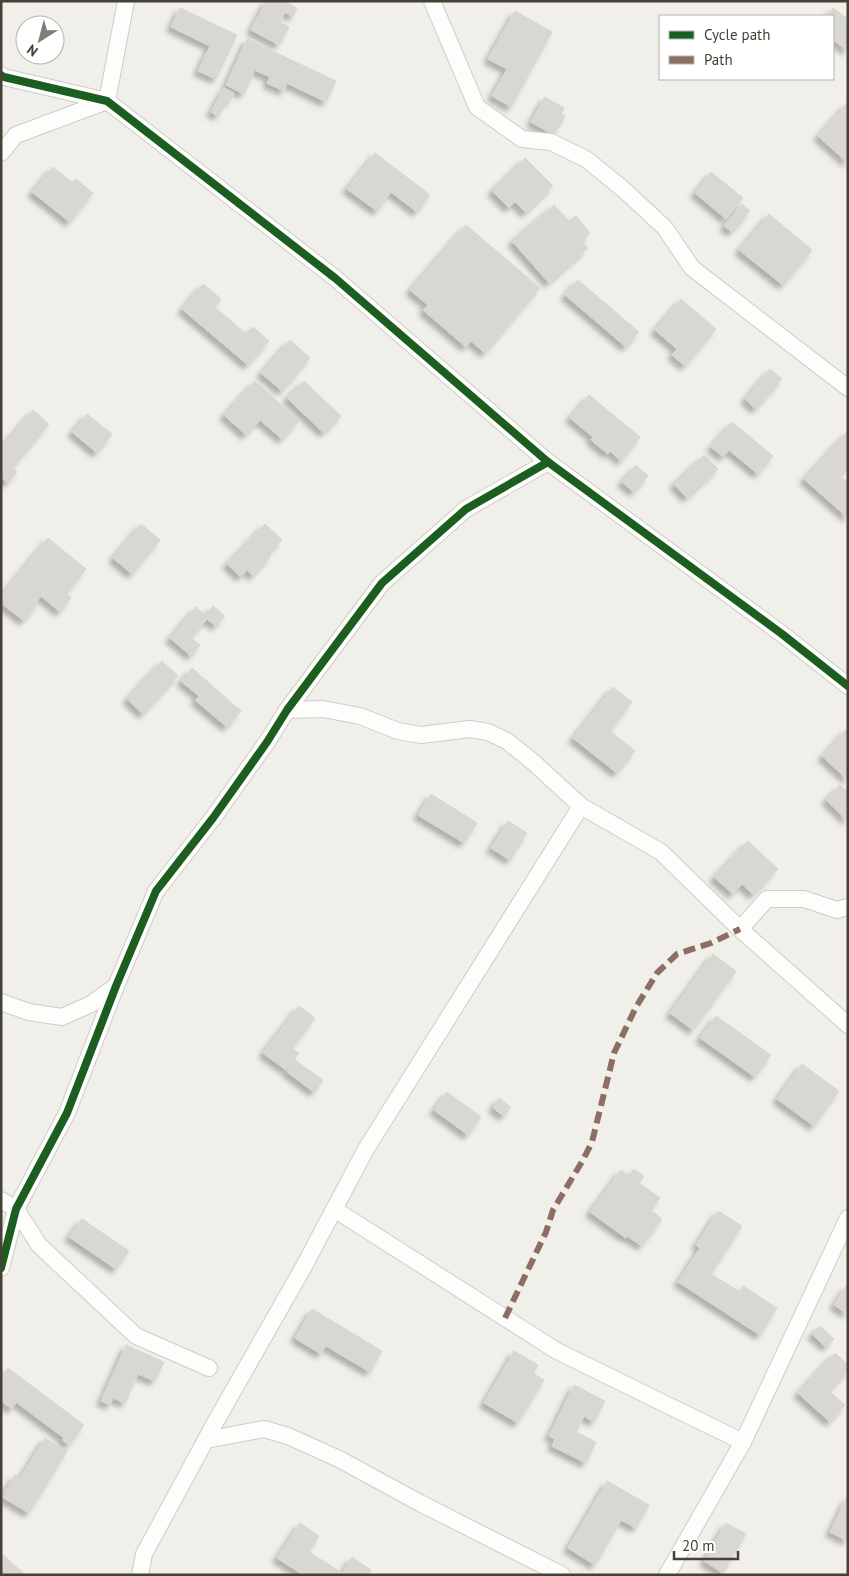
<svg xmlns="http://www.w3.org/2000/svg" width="849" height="1576" font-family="'PT Sans',sans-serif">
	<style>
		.building { fill: #d9d7d2; stroke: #d8d6cf; fill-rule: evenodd; filter: url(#shadow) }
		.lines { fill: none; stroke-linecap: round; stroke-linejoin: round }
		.minor-casing { stroke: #ceccc7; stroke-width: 18 }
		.minor { stroke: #fdfdfc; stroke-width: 16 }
		.quiet { stroke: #8d6e63; stroke-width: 6; stroke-dasharray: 12 6; stroke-linecap: butt }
		.cycleway-casing { stroke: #fff; stroke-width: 11 }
		.cycleway { stroke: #1b5e20; stroke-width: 8 }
	</style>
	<defs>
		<filter id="shadow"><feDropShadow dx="-4.5" dy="4.5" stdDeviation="2.5" flood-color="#0004"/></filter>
	</defs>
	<rect width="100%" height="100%" fill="#f0efe9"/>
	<g class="building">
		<path d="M266 1H289L288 3 297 8 293 17 285 12 280 22 289 27 279 45 251 30Z"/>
		<path d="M180 8 237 35 216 79 198 71 210 46 171 27Z"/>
		<path d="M833 8 848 19V51L833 40V16H827Z"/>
		<path d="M515 11 552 32 511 107 492 96 507 69 488 59Z"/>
		<path d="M247 39 336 81 326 102 287 83 284 91 267 83 270 77 255 70 244 94 226 85Z"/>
		<path d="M224 88 234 93 229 102 227 101 218 116 211 112Z"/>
		<path d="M545 97 564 108 561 114 565 116 554 135 531 122Z"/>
		<path d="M848 102V163L818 136Z"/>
		<path d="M375 153 430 195 417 212 391 192 377 211 347 189Z"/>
		<path d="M525 158 553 186 526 213 515 202 509 208 492 191Z"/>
		<path d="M53 167 73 183 76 179 93 193 70 222 32 192Z"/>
		<path d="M711 172 743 198 726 219 695 193Z"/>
		<path d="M742 204 750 211 732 232 724 226Z"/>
		<path d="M554 205 569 221 576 216 590 233 581 241 588 248 549 283 512 241Z"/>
		<path d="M769 214 812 250 783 285 739 250ZM768 236 786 251 772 268 754 253Z"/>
		<path d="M466 225 540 288 485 353 471 341 466 347 423 310 428 305 410 290ZM468 260 507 294 488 315 482 310 477 316 448 292 452 287 448 283Z"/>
		<path d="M768 236 786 251 772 268 754 253Z"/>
		<path d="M468 260 507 294 488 315 482 310 477 316 448 292 452 287 448 283Z"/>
		<path d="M578 280 639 332 626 347 565 295Z"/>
		<path d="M203 284 221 299 215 307 246 334 253 327 269 341 248 365 182 309Z"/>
		<path d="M681 299 716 329 685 366 672 355 677 349 655 330Z"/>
		<path d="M290 340 310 358 282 391 261 373Z"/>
		<path d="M770 369 782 379 756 409 745 399Z"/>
		<path d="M255 381 299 421 282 439 260 420 246 435 224 415Z"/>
		<path d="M304 381 341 416 324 433 287 398Z"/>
		<path d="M589 395 640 437 621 461 610 451 608 454 591 440 593 437 570 418Z"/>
		<path d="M33 410 49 424 12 468 17 472 8 483 1 477V448Z"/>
		<path d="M87 414 112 434 97 453 72 432Z"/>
		<path d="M732 422 773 456 758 474 729 450 723 457 711 447Z"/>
		<path d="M848 431V468L840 476 848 483V518L804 479Z"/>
		<path d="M704 455 718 469 687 498 674 484Z"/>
		<path d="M636 465 648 476 634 492 622 482Z"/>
		<path d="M141 524 160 540 132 574 113 558Z"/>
		<path d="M265 524 282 540 268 554 271 556 253 576 247 570 241 577 227 564Z"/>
		<path d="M48 538 86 569 66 594 71 598 60 612 41 596 36 603 37 605 24 621 1 603V596Z"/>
		<path d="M213 606 225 616 216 626 207 619 191 638 200 645 191 656 170 638 196 607 206 616Z"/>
		<path d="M162 661 178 676 143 714 127 699Z"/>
		<path d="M192 668 241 711 227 727 195 700 199 696 181 681Z"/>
		<path d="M613 687 632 702 610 731 635 751 617 773 573 738Z"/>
		<path d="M848 728V780L822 756Z"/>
		<path d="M840 785 848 792V821L826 800Z"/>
		<path d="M431 794 477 823 464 843 418 815Z"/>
		<path d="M508 821 527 833 510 860 491 848Z"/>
		<path d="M748 841 778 869 753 895 742 884 733 894 714 877Z"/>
		<path d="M713 954 736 971 693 1030 670 1013Z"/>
		<path d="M299 1006 315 1018 292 1048 299 1053 286 1070 263 1053Z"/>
		<path d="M716 1016 771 1055 755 1077 700 1038Z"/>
		<path d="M295 1060 323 1080 314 1092 287 1072Z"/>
		<path d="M802 1064 839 1091 814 1126 777 1099Z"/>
		<path d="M447 1092 481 1117 468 1135 434 1110Z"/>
		<path d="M499 1098 511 1107 504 1116 493 1108Z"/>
		<path d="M634 1169 644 1176 639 1183 660 1198 651 1210 662 1219 642 1246 627 1236 626 1238 590 1212 621 1170 629 1176Z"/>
		<path d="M718 1211 742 1226 711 1274 740 1292 743 1286 777 1308 760 1335 678 1282 700 1248 696 1245Z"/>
		<path d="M82 1219 129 1251 116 1269 69 1237Z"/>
		<path d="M846 1286 848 1287V1314L834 1305Z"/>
		<path d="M312 1309 382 1351 370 1372 326 1346 321 1354 295 1338Z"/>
		<path d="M820 1326 834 1339 826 1347 812 1334Z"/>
		<path d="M126 1345 164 1362 155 1381 138 1374 125 1403 113 1398 110 1405 101 1401Z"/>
		<path d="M514 1351 538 1365 533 1373 544 1380 518 1423 484 1403Z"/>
		<path d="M835 1353 848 1365V1371L829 1391 845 1405 830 1422 798 1393Z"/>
		<path d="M8 1368 84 1425 69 1445 62 1440 64 1438 16 1402 12 1409 1 1401V1377Z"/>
		<path d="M574 1385 605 1401 594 1422 584 1416 576 1432 596 1442 586 1463 552 1446 555 1439 549 1436Z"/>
		<path d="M45 1438 67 1451 29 1513 2 1497 15 1475 20 1478Z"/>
		<path d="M607 1481 649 1505 636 1528 621 1520 595 1565 568 1548Z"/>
		<path d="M848 1495V1541L830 1532Z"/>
		<path d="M300 1523 319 1536 309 1552 342 1573 352 1557 371 1570 368 1575H303L277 1558Z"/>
		<path d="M726 1523 746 1534 723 1573 704 1561Z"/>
		<path d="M1 1553 23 1573 22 1575H1Z"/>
	</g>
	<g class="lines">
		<defs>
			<g id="minor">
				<path d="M432 1 477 107 522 139 551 142 586 159 623 189 665 228 692 268 848 388"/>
				<path d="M1 75 4 77 107 101 335 278 548 462 782 634 848 686"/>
				<path d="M1 153 16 135 107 101 126 1"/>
				<path d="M287 710 323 709 360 716 398 731 421 735 470 729 488 732 507 741 533 762 581 806 661 852 740 929 848 1025"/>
				<path d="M740 929 767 899H804L837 910 848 907"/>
				<path d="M1 1002 29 1012 62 1017 91 1004 116 986"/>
				<path d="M1 1200 16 1209 39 1245 136 1336 209 1368"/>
				<path d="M334 1209 557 1351 743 1442"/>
				<path d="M1 1268 16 1209 67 1113 116 986 156 891 213 818 267 742 287 710 382 583 466 509 548 462"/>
				<path d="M206 1440 264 1429 288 1436 339 1459 420 1503 562 1575"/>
				<path d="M140 1575 144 1554 216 1421 303 1268 366 1149 581 806"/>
				<path d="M667 1575 743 1442 848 1218"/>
			</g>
		</defs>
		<use href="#minor" class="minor-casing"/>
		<use href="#minor" class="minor"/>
		<path class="quiet" d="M505 1318 546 1232 553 1210 583 1160 592 1142 614 1053 636 1007 657 973 677 954 711 943 740 929"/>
		<defs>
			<g id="cycleway">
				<path d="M1 75 4 77 107 101 335 278 548 462 782 634 848 686"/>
				<path d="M1 1268 16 1209 67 1113 116 986 156 891 213 818 267 742 287 710 382 583 466 509 548 462"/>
			</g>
		</defs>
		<use href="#cycleway" class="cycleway-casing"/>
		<use href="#cycleway" class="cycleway"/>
	</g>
	<rect width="849" height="1576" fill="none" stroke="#464035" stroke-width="5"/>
	<rect x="659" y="15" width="175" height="65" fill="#ffffff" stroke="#b5b3ae"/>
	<rect x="669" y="31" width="25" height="8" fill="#1b5e20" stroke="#b5b3ae"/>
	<text x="704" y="40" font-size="15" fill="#464035">Cycle path</text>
	<rect x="669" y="56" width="25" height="8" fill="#8d6e63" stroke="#b5b3ae"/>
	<text x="704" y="65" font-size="15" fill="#464035">Path</text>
	<g transform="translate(40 40) rotate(216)"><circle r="24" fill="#ffffff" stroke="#b5b3ae"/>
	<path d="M0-4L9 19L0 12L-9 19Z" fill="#827d74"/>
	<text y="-8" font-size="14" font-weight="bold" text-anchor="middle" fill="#464035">N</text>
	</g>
	<path d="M674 1551v8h64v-8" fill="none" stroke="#464035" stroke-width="2.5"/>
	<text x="682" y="1551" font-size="15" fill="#464035" stroke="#ffffff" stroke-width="4" paint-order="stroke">20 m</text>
</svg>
